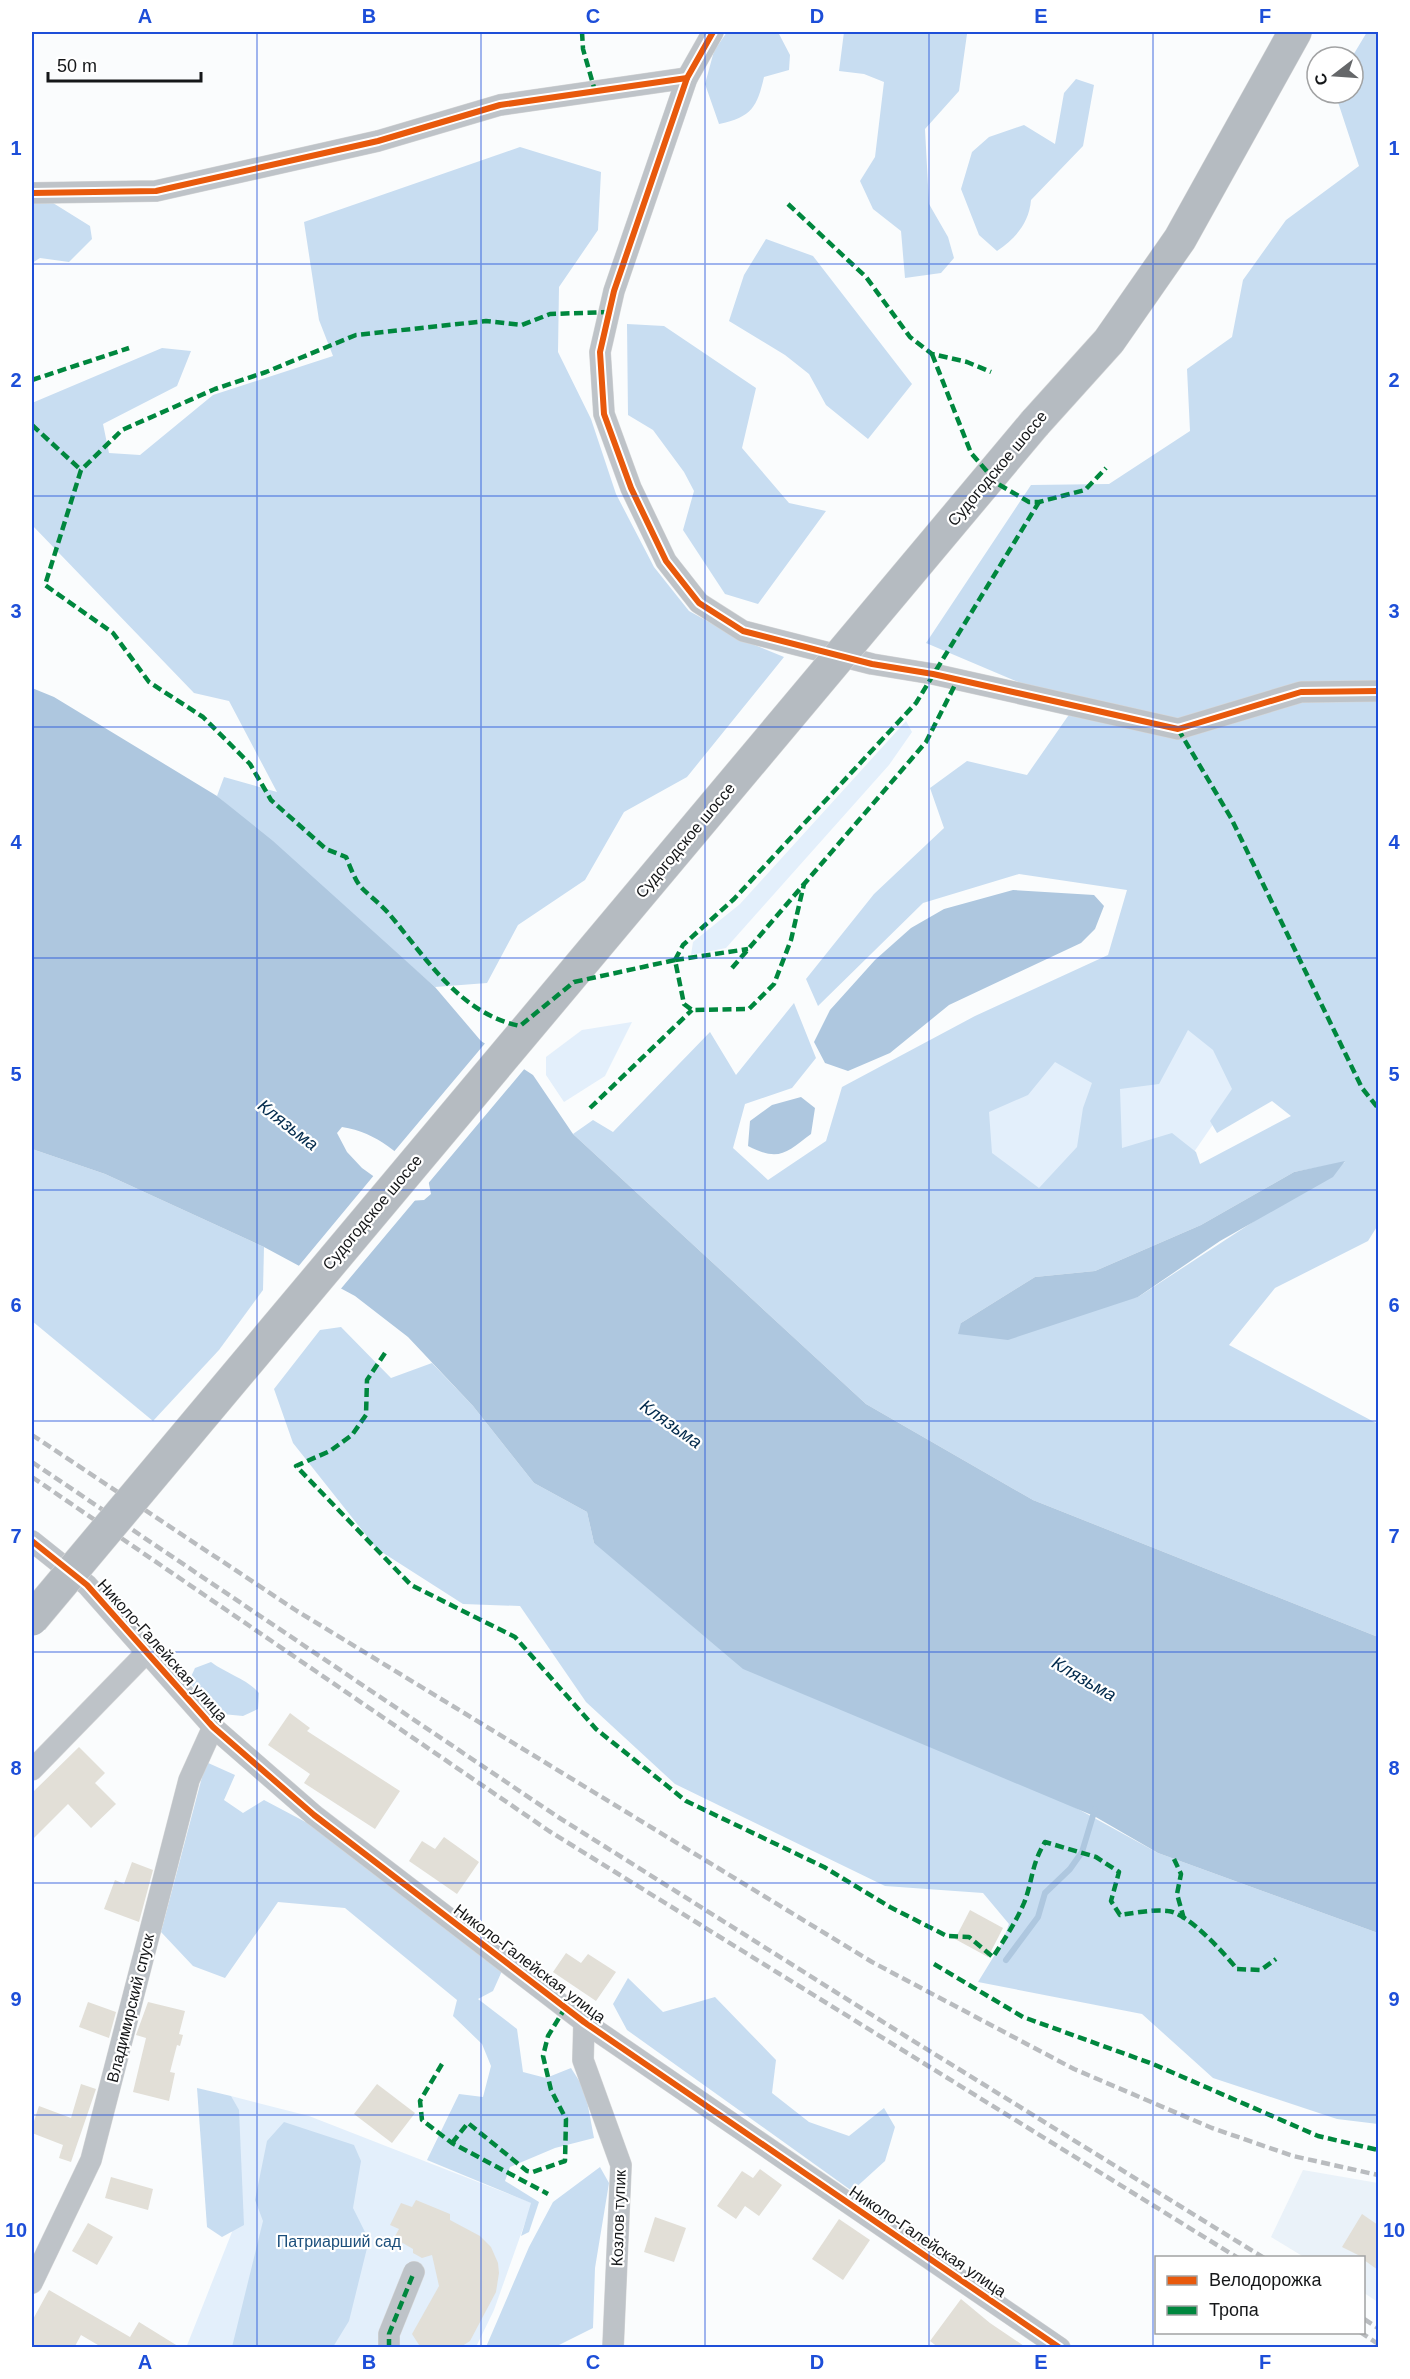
<svg xmlns="http://www.w3.org/2000/svg" width="1410" height="2379" font-family="Helvetica,sans-serif">
	<style>
		.built { fill: #eaf2f9 }
		.green { fill: #e3effb }
		.forest { fill: #c8ddf1; fill-rule: evenodd }
		.water { fill: #aec7df; fill-rule: evenodd }
		.pier { fill: #fafcfd }
		.lines { fill: none; stroke-linecap: round; stroke-linejoin: round }
		.stream { stroke: #aec7df; stroke-width: 6 }
		.building { fill: #e2dfd7 }
		.street-casing { stroke: #d6d7d8; stroke-width: 22 }
		.primary-casing { stroke: #d6d7d8; stroke-width: 34 }
		.street { stroke: #bec3c8; stroke-width: 21 }
		.primary { stroke: #b5bbc1; stroke-width: 33 }
		.rail { stroke: #b9bcbf; stroke-width: 4.5; stroke-dasharray: 9 4.5; stroke-linecap: butt }
		.primary-bridge-casing { stroke: #d6d7d8; stroke-width: 34; stroke-linecap: butt }
		.primary-bridge { stroke: #b5bbc1; stroke-width: 33 }
		.quiet { stroke: #00873e; stroke-width: 4.5; stroke-dasharray: 9 4.5; stroke-linecap: butt }
		.cycleway-casing { stroke: #fff; stroke-width: 10 }
		.cycleway { stroke: #e8590c; stroke-width: 6 }
		.grid { fill: none; stroke: #1d4ed8; stroke-width: 1.5; stroke-opacity: 0.55 }
		.labels { text-anchor: middle; stroke-width: 4.5; stroke-linejoin: round; paint-order: stroke }
		.street-label { font-size: 16px; fill: #151719; stroke: #fff }
		.park-label { font-size: 16px; fill: #1c4f7c; stroke: #fff }
		.water-label { font-size: 18px; font-style: italic; fill: #022a4c; stroke: #fff }
		.neatline { fill: none; stroke: #1d4ed8; stroke-width: 2 }
		.grid-label { font-size: 20px; text-anchor: middle; font-weight: bold; fill: #1d4ed8 }
	</style>
	<rect width="100%" height="100%" fill="#fafcfd"/>
	<path class="built" d="M1303 2170 1378 2183V2302L1364 2293V2258L1304 2257 1271 2237Z"/>
	<g class="green">
		<path d="M906 721 912 732 889 765 726 948 691 955 693 942 740 904Z"/>
		<path d="M1111 963 1254 1065 1185 1165 1032 1197 958 1131Z"/>
		<path d="M632 1022 605 1076 564 1102 546 1075V1057L582 1030Z"/>
		<path d="M231 2096 309 2116 532 2203 494 2310 476 2347 186 2348 232 2232Z"/>
	</g>
	<g class="forest">
		<path d="M727 32H778L790 55 789 70 764 77C757 107 752 117 719 124L705 84 714 51Z"/>
		<path d="M844 32 967 34 959 91 925 129 929 204 948 237 954 258 941 273 905 278 901 231 873 209 860 181 875 157 884 82 864 74 839 71Z"/>
		<path d="M1367 32H1378V1225L1368 1241 1275 1288 1229 1345 1378 1424V1637L1033 1500 866 1404 573 1134 593 1120 613 1132 710 1032 736 1075 794 1003 816 1058 792 1088 745 1104 733 1148 768 1180 826 1141 842 1087 975 1016 1108 955 1127 890 1019 874 923 903 818 1006 806 979 874 894 944 828 930 788 967 761 1027 775 1075 706 926 643 1031 485 1109 484 1190 431 1187 369 1232 337 1243 280 1286 220 1359 166 1335 93H1353L1352 57ZM1188 1030 1213 1050 1232 1089 1210 1121 1217 1133 1272 1101 1291 1116 1200 1164 1196 1152 1172 1133 1122 1148 1120 1089 1159 1084ZM1055 1062 1092 1083 1083 1108 1077 1147 1039 1188 992 1153 989 1112 1028 1095ZM1345 1162 1138 1297 961 1323 1035 1277 1095 1271 1201 1225 1294 1172Z"/>
		<path d="M1076 79 1094 85 1083 146 1031 200C1029 223 1016 238 997 251L979 235 961 189 972 152 989 137 1024 125 1055 144 1064 93Z"/>
		<path d="M520 147 601 172 598 230 559 287 558 352 591 419 616 494 654 567 689 611 740 639 784 657 687 777 624 812 585 880 518 925 487 983 435 987 217 796 224 777 277 792 229 701 194 693 32 525V403L162 348 191 351 177 386 103 424 109 453 140 455 213 395 333 356 319 320 304 222Z"/>
		<path d="M45 198 90 226 92 239 69 262 40 258 32 263V202Z"/>
		<path d="M766 239 813 256 912 384 868 439 826 405 809 374 785 355 729 321 744 275Z"/>
		<path d="M627 324 664 326 756 388 742 448 789 503 826 511 758 604 725 594 683 530 694 491 684 472 653 430 628 415Z"/>
		<path d="M32 1149 105 1174 264 1247 263 1290 219 1350 153 1421 32 1321Z"/>
		<path d="M341 1327 391 1378 432 1363 473 1406 534 1483 587 1512 594 1543 1158 1853 1378 1933V2124L1337 2119 1213 2078 1142 2014 978 1982 1002 1943 1009 1924 983 1893 885 1886 675 1784 586 1702 520 1606 463 1604 377 1549 293 1443 274 1389 320 1330Z"/>
		<path d="M211 1662C227 1674 247 1679 259 1693L258 1709 243 1716 212 1713 189 1681 195 1668Z"/>
		<path d="M206 1762 235 1775 224 1800 243 1813 264 1800 315 1827 502 1971 493 1991 478 1999 517 2029 523 2072 546 2078 571 2068 585 2090 594 2138 555 2148 510 2167 505 2181 539 2202 529 2232 521 2236 531 2203 427 2160 459 2094 483 2097 491 2066 482 2044 453 2016 457 2000 345 1908 278 1902 225 1978 193 1966 161 1932Z"/>
		<path d="M628 1978 663 2012 715 1997 776 2060 772 2093 809 2122 849 2136 884 2108 895 2127 885 2161 852 2191 627 2030 613 2004Z"/>
		<path d="M197 2088 231 2096 239 2110 244 2225 222 2237 207 2227Z"/>
		<path d="M284 2122 354 2145 361 2161 353 2208 369 2240 349 2321 333 2347H232L263 2221 255 2200 267 2141Z"/>
		<path d="M600 2167 609 2183 595 2268 593 2328 555 2347H486L529 2247 553 2202Z"/>
	</g>
	<g class="water">
		<path d="M32 688 54 697 217 796 273 841 435 987 481 1041 533 1075 573 1134 866 1404 1033 1500 1378 1637V1933L1158 1853 1094 1816 743 1669 594 1543 587 1512 534 1483 473 1406 408 1337 355 1296 264 1247 105 1174 32 1149ZM342 1127C378 1132 400 1156 428 1179L431 1194 424 1200 408 1201 362 1168 347 1152 337 1133Z"/>
		<path d="M1013 890 1094 895 1104 906 1095 929 1081 943 949 1005 890 1053 848 1071 825 1063 814 1042 830 1010 875 960 911 928 944 909Z"/>
		<path d="M801 1097 815 1108 811 1134C786 1153 779 1162 748 1146L750 1121 772 1105Z"/>
		<path d="M1345 1161 1333 1177 1220 1241 1138 1297 1008 1340 958 1334 961 1323 1035 1277 1095 1271 1201 1225 1294 1172Z"/>
	</g>
	<g class="pier">
		<path d="M487 1041 526 1067 426 1186 425 1181 392 1154Z"/>
		<path d="M375 1174 409 1198H417L339 1291 297 1268Z"/>
	</g>
	<g class="lines">
		<path class="stream" d="M1006 1960 1038 1917 1045 1893 1070 1869 1082 1852 1095 1809"/>
	</g>
	<g class="building">
		<path d="M290 1713 310 1728 307 1731 400 1791 375 1829 304 1783 310 1774 268 1745Z"/>
		<path d="M79 1747 105 1773 95 1783 116 1804 91 1828 68 1804 32 1840V1793Z"/>
		<path d="M444 1837 479 1862 457 1894 409 1861 422 1841 435 1849Z"/>
		<path d="M132 1862 153 1870 139 1922 104 1909 115 1880 124 1884Z"/>
		<path d="M970 1910 1003 1928 988 1957 955 1939Z"/>
		<path d="M566 1953 581 1963 588 1954 616 1972 596 2001 553 1972Z"/>
		<path d="M88 2002 116 2012 109 2038 79 2027Z"/>
		<path d="M148 2002 185 2011 179 2034 183 2035 180 2046 177 2045 170 2072 175 2073 169 2101 133 2092 146 2038 136 2035Z"/>
		<path d="M81 2084 96 2089 71 2162 59 2158 63 2145 32 2133V2127L39 2106 71 2118Z"/>
		<path d="M377 2084 415 2113 392 2143 354 2114Z"/>
		<path d="M760 2169 782 2185 759 2216 745 2206 736 2219 717 2206 742 2171 753 2178Z"/>
		<path d="M111 2177 153 2189 148 2210 105 2198Z"/>
		<path d="M416 2200 450 2214V2220L480 2236 491 2247 498 2263 499 2273 496 2292 470 2341 459 2348H421L412 2334 439 2286 432 2255 422 2258 413 2253V2249L394 2238 399 2229 390 2225 401 2203 412 2207Z"/>
		<path d="M1362 2214 1378 2225V2270L1364 2260V2258L1342 2247Z"/>
		<path d="M655 2217 686 2228 674 2262 644 2252Z"/>
		<path d="M839 2219 870 2240 843 2280 812 2259Z"/>
		<path d="M88 2223 113 2237 97 2265 72 2251Z"/>
		<path d="M49 2290 130 2337 139 2322 181 2348H103L81 2335 74 2348H32V2321Z"/>
		<path d="M961 2299 990 2323 1027 2348H939L930 2341Z"/>
	</g>
	<g class="lines">
		<defs>
			<g id="street">
				<path d="M713 32 687 78 614 291 600 352 604 414 631 488 666 561 699 603 743 631 872 664 933 674 1178 729 1301 692 1378 691"/>
				<path d="M32 193 156 191 378 141 500 105 687 78"/>
				<path d="M32 1541 87 1585 213 1727 314 1815 584 2022 1060 2348"/>
				<path d="M32 1770 147 1652"/>
				<path d="M584 2022 583 2060 621 2165 613 2348"/>
				<path d="M32 2283 91 2160 189 1780 213 1727"/>
				<path d="M389 2348V2334L414 2272"/>
			</g>
			<path id="primary" d="M1035 423 1109 341 1180 239 1295 32"/>
		</defs>
		<use href="#street" class="street-casing"/>
		<use href="#primary" class="primary-casing"/>
		<use href="#street" class="street"/>
		<use href="#primary" class="primary"/>
		<g class="rail">
			<path d="M32 1435 297 1611 872 1962 1074 2069 1212 2128 1293 2156 1378 2175"/>
			<path d="M32 1462 558 1817 907 2037 1264 2258"/>
			<path d="M32 1477 549 1831 1238 2258"/>
			<path d="M1364 2319 1378 2328"/>
			<path d="M1360 2332 1378 2344"/>
		</g>
		<defs>
			<path id="primary-bridge" d="M32 1619 1035 423"/>
		</defs>
		<use href="#primary-bridge" class="primary-bridge-casing"/>
		<use href="#primary-bridge" class="primary-bridge"/>
		<g class="quiet">
			<path d="M582 32 583 49 595 91"/>
			<path d="M788 204 866 277 910 337 932 354 967 362 991 372"/>
			<path d="M610 312 550 314 522 325 486 321 356 335 266 372 215 389 122 430 81 470 45 585 113 633 149 682 203 717 250 764 271 800 326 849 346 857C350 866 354 878 360 886 369 896 381 904 390 915 427 959 459 1013 520 1026L574 982 675 960 684 1004 692 1010 749 1009 774 984 791 940 804 884"/>
			<path d="M932 354 971 453 998 484 1029 502H1039L1085 490 1106 468"/>
			<path d="M32 380 129 348"/>
			<path d="M32 425 81 470"/>
			<path d="M1178 729 1231 818 1362 1088 1378 1108"/>
			<path d="M675 960 683 945 734 899 916 703 1039 502"/>
			<path d="M675 960 748 949"/>
			<path d="M732 968 926 742 958 679"/>
			<path d="M590 1108 692 1010"/>
			<path d="M385 1353 367 1380 366 1415 352 1435 330 1451 296 1466 411 1585 515 1637 596 1729 686 1801 824 1867 890 1907 947 1936 969 1937 993 1957C1004 1940 1016 1922 1024 1903 1033 1880 1031 1865 1045 1842L1096 1857 1119 1872 1111 1901 1120 1915C1135 1913 1153 1909 1168 1911 1188 1913 1224 1953 1237 1969L1261 1970 1276 1959"/>
			<path d="M1174 1859 1181 1874 1177 1894 1184 1919"/>
			<path d="M934 1964 1023 2017 1153 2064 1318 2136 1378 2150"/>
			<path d="M442 2064 420 2101 422 2120 452 2143 548 2194"/>
			<path d="M452 2143 468 2123 527 2171 533 2172 565 2161 566 2119 551 2090 543 2056 548 2036 565 2008"/>
			<path d="M389 2348V2334L414 2272"/>
		</g>
		<defs>
			<g id="cycleway">
				<path d="M713 32 687 78 614 291 600 352 604 414 631 488 666 561 699 603 743 631 872 664 933 674 1178 729 1301 692 1378 691"/>
				<path d="M32 193 156 191 378 141 500 105 687 78"/>
				<path d="M32 1541 87 1585 213 1727 314 1815 584 2022 1060 2348"/>
			</g>
		</defs>
		<use href="#cycleway" class="cycleway-casing"/>
		<use href="#cycleway" class="cycleway"/>
	</g>
	<path class="grid" d="M257 32V2348M481 32V2348M705 32V2348M929 32V2348M1153 32V2348M32 264H1378M32 496H1378M32 727H1378M32 958H1378M32 1190H1378M32 1421H1378M32 1652H1378M32 1883H1378M32 2115H1378"/>
	<g class="labels">
		<g class="street-label">
			<text transform="translate(997 468) rotate(-50)" y="6">Судогодское шоссе</text>
			<text transform="translate(685 840) rotate(-50)" y="6">Судогодское шоссе</text>
			<text transform="translate(372 1212) rotate(-50)" y="6">Судогодское шоссе</text>
			<text transform="translate(163 1650) rotate(48)" y="6">Николо-Галейская улица</text>
			<text transform="translate(530 1963) rotate(37)" y="6">Николо-Галейская улица</text>
			<text transform="translate(130 2008) rotate(-76)" y="6">Владимирский спуск</text>
			<text transform="translate(618 2218) rotate(-88)" y="6">Козлов тупик</text>
			<text transform="translate(928 2241) rotate(34)" y="6">Николо-Галейская улица</text>
		</g>
		<g class="park-label">
			<text x="339" y="2247">Патриарший сад</text>
		</g>
		<g class="water-label">
			<text transform="translate(288 1125) rotate(38)" y="6">Клязьма</text>
			<text transform="translate(671 1424) rotate(35)" y="6">Клязьма</text>
			<text transform="translate(1084 1679) rotate(30)" y="6">Клязьма</text>
		</g>
	</g>
	<rect width="1410" height="2379" fill="none" stroke="#ffffff" stroke-width="66"/>
	<rect x="1155" y="2256" width="210" height="78" fill="#ffffff" stroke="#a1a2a3" stroke-width="1.5"/>
	<rect x="1167" y="2276" width="30" height="9" fill="#e8590c" stroke="#a1a2a3" stroke-width="1.5"/>
	<text x="1209" y="2286" font-size="18" fill="#151719">Велодорожка</text>
	<rect x="1167" y="2306" width="30" height="9" fill="#00873e" stroke="#a1a2a3" stroke-width="1.5"/>
	<text x="1209" y="2316" font-size="18" fill="#151719">Тропа</text>
	<g transform="translate(1335 75) rotate(253)"><circle r="28" fill="#ffffff" stroke="#a1a2a3" stroke-width="1.5"/>
	<path d="M0-4.5L10 22L0 15L-10 22Z" fill="#656769"/>
	<text y="-9" font-size="16" font-weight="bold" text-anchor="middle" fill="#151719">С</text>
	</g>
	<path d="M48 72v9h153v-9" fill="none" stroke="#151719" stroke-width="3"/>
	<text x="57" y="72" font-size="18" fill="#151719" stroke="#ffffff" stroke-width="4.5" paint-order="stroke">50 m</text>
	<rect x="33" y="33" width="1344" height="2313" class="neatline"/>
	<g class="grid-label">
		<text x="145" y="23">A</text>
		<text x="369" y="23">B</text>
		<text x="593" y="23">C</text>
		<text x="817" y="23">D</text>
		<text x="1041" y="23">E</text>
		<text x="1265" y="23">F</text>
		<text x="16" y="155">1</text>
		<text x="1394" y="155">1</text>
		<text x="16" y="387">2</text>
		<text x="1394" y="387">2</text>
		<text x="16" y="618">3</text>
		<text x="1394" y="618">3</text>
		<text x="16" y="849">4</text>
		<text x="1394" y="849">4</text>
		<text x="16" y="1081">5</text>
		<text x="1394" y="1081">5</text>
		<text x="16" y="1312">6</text>
		<text x="1394" y="1312">6</text>
		<text x="16" y="1543">7</text>
		<text x="1394" y="1543">7</text>
		<text x="16" y="1775">8</text>
		<text x="1394" y="1775">8</text>
		<text x="16" y="2006">9</text>
		<text x="1394" y="2006">9</text>
		<text x="16" y="2237">10</text>
		<text x="1394" y="2237">10</text>
		<text x="145" y="2369">A</text>
		<text x="369" y="2369">B</text>
		<text x="593" y="2369">C</text>
		<text x="817" y="2369">D</text>
		<text x="1041" y="2369">E</text>
		<text x="1265" y="2369">F</text>
	</g>
</svg>
